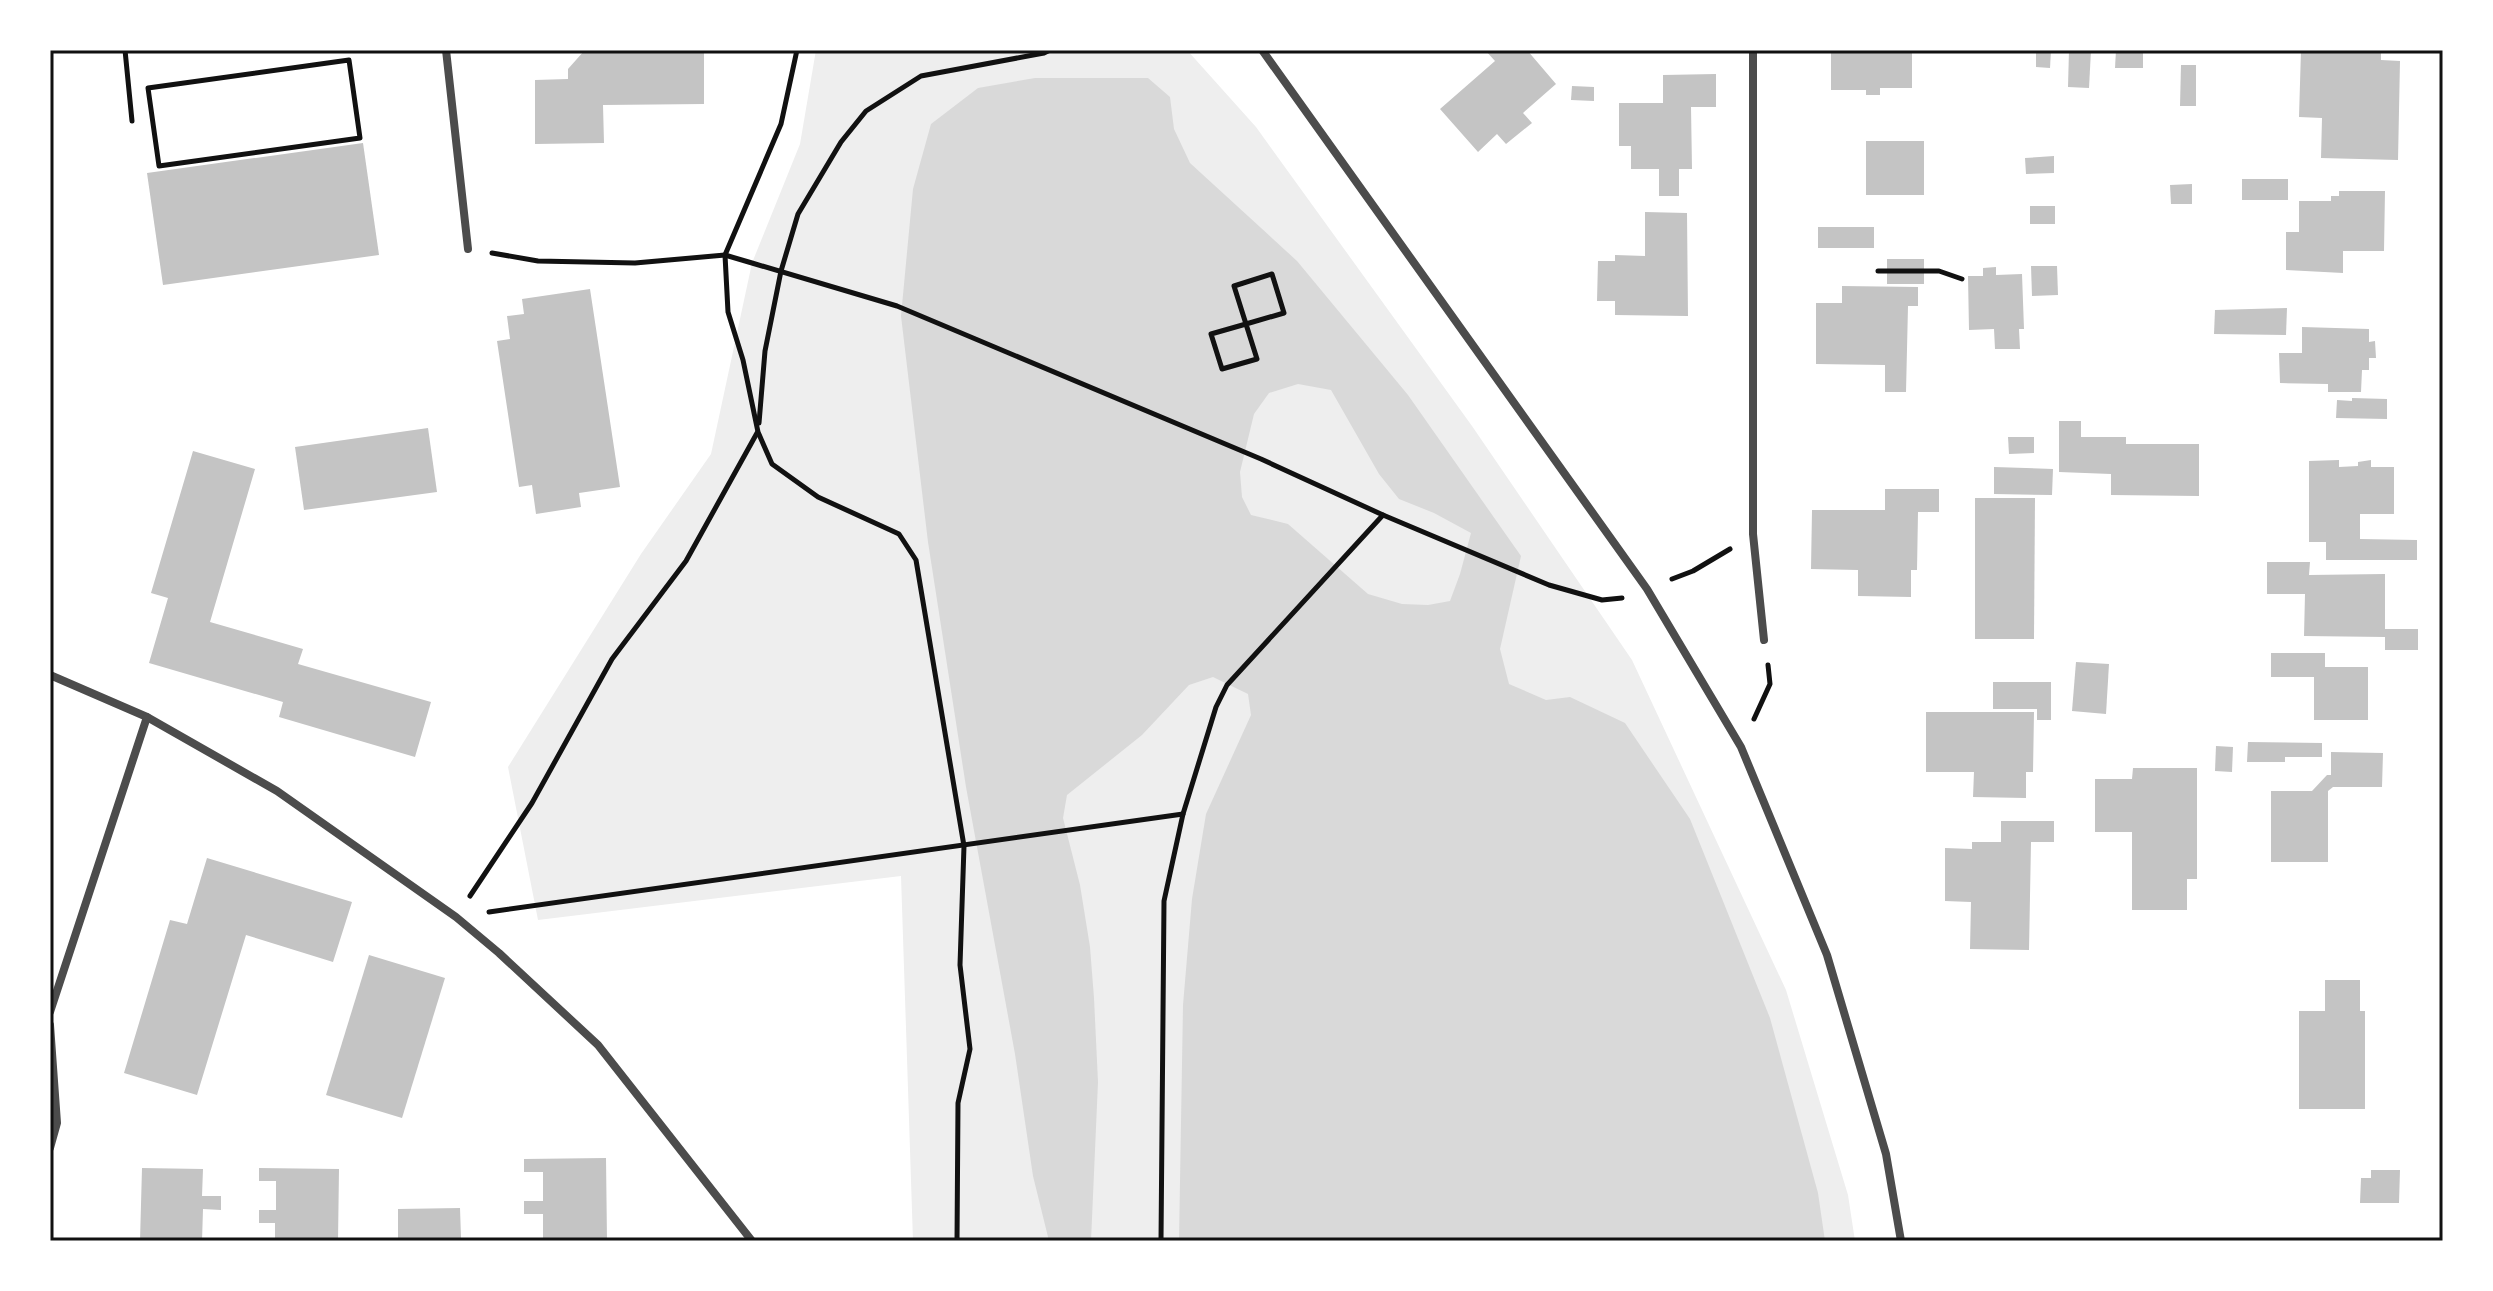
<svg xmlns="http://www.w3.org/2000/svg" width="2493" height="1291" font-family="'Work Sans',sans-serif">
	<style>
		.green { fill: #eee }
		.water { fill: #d9d9d9; fill-rule: evenodd }
		.building { fill: #c4c4c4 }
		.lines { fill: none; stroke-linecap: round; stroke-linejoin: round }
		.path { stroke: #111; stroke-width: 5 }
		.minor { stroke: #4c4c4c; stroke-width: 8 }
		.neatline { fill: none; stroke: #111; stroke-width: 3 }
	</style>
	<rect width="100%" height="100%" fill="#fff"/>
	<path class="green" d="M816 50H1187L1256 127 1472 426 1632 660 1786 990 1848 1195 1855 1241H913L901 876 538 920 508 767 641 554 711 454 752 263 800 144Z"/>
	<path class="water" d="M1035 78H1148L1170 97 1174 129 1190 163 1297 261 1408 395 1521 556 1500 649 1509 684 1546 700 1570 697 1625 723 1690 819 1770 1018 1818 1193 1825 1241H1179L1183 1005 1192 899 1206 814 1251 715 1248 694 1213 677 1189 685 1142 735 1067 795 1063 818 1080 885 1090 947 1094 998 1098 1082 1091 1241H1049L1033 1176 1015 1054 966 787 928 542 901 316 913 189 931 124 978 88ZM1298 384 1331 390 1379 474 1399 499 1434 513 1471 533 1460 574 1450 601 1428 605 1402 604 1368 594 1288 524 1251 515 1242 497 1240 472 1254 414 1269 393Z"/>
	<g class="building">
		<path d="M602 50H704V104L603 105 604 143 535 144V80L568 79V69L584 51Z"/>
		<path d="M1485 50H1527L1556 84 1523 113 1532 123 1506 144 1497 134 1478 152 1440 109 1495 61Z"/>
		<path d="M1831 50H1912V88H1880V95H1866V90H1831Z"/>
		<path d="M2036 50H2051L2050 68 2036 67Z"/>
		<path d="M2069 50H2091L2089 88 2068 87Z"/>
		<path d="M2116 50 2143 51V68H2115Z"/>
		<path d="M2301 50H2381V60L2400 61 2398 160 2321 158 2322 118 2299 117Z"/>
		<path d="M2181 65H2196V106H2180Z"/>
		<path d="M1716 74V107H1691L1692 169H1679V196H1659V169H1631V146H1619V103H1663V75Z"/>
		<path d="M1572 86 1594 87V101L1571 100Z"/>
		<rect x="1866" y="141" width="58" height="54"/>
		<path d="M363 143 379 255 163 285 147 173Z"/>
		<path d="M2054 156V173L2026 174 2025 158Z"/>
		<rect x="2242" y="179" width="46" height="21"/>
		<path d="M2192 184V204H2171L2170 185Z"/>
		<path d="M2339 191H2385L2384 251H2343V273L2286 270V232H2299V201H2331V196H2339Z"/>
		<rect x="2030" y="206" width="25" height="18"/>
		<path d="M1645 212 1687 213 1688 316 1615 315V301H1597L1598 261H1615V255L1645 256Z"/>
		<rect x="1818" y="227" width="56" height="21"/>
		<rect x="1887" y="259" width="37" height="25"/>
		<path d="M2031 266H2057L2058 295 2032 296Z"/>
		<path d="M1996 267V275L2022 274 2024 329H2019L2020 349H1995L1994 329 1969 330 1968 276H1983V268Z"/>
		<path d="M1842 286 1918 287V306H1908L1906 392H1885V365L1816 364V303H1842Z"/>
		<path d="M590 289 620 487 579 493 581 507 536 514 532 485 519 487 497 341 510 339 507 316 524 314 522 299Z"/>
		<path d="M2287 308 2286 335 2214 334 2215 310Z"/>
		<path d="M2302 327 2369 329V342L2375 341 2376 358H2369V370H2362L2361 392H2328V384L2280 383 2279 353H2302Z"/>
		<path d="M2352 398 2387 399V419L2336 418 2337 400 2352 401Z"/>
		<path d="M2059 421H2081V437H2126V444H2199V496L2111 495V474L2059 472Z"/>
		<path d="M428 428 437 492 304 510 295 447Z"/>
		<path d="M2008 437H2034V453L2009 454Z"/>
		<path d="M193 451 255 469 210 622 303 649 298 664 431 702 415 757 279 717 283 702 149 663 168 598 151 593Z"/>
		<path d="M2339 460V467L2358 466V462L2371 460V467H2394V514H2360V539L2417 540V560H2326V542H2309V461Z"/>
		<path d="M1994 467 2053 469 2052 495 1994 494Z"/>
		<path d="M1885 489H1939V512H1918L1917 570H1911V597L1858 596V570L1811 569 1812 510H1885Z"/>
		<path d="M1975 498H2035L2034 639H1975Z"/>
		<path d="M2267 562H2310L2309 575 2385 574V629H2418V650H2385V637L2304 636 2305 594H2267Z"/>
		<path d="M2271 653H2325V667H2368V720H2314V677H2271Z"/>
		<path d="M2076 662 2109 664 2106 714 2072 711Z"/>
		<path d="M1993 682H2051V720H2037V709H1993Z"/>
		<path d="M1926 712H2034L2033 772H2026V798L1973 797 1974 772H1926Z"/>
		<path d="M2248 742 2322 743V757H2285V762H2247Z"/>
		<path d="M2216 746 2233 747 2232 772 2215 771Z"/>
		<path d="M2331 752 2383 753 2382 787H2333L2328 791V862H2271V791H2312L2327 775H2331Z"/>
		<path d="M2133 768H2197V879H2187V910H2132V832H2095V779H2132Z"/>
		<path d="M2001 821H2054V842H2031L2029 950 1970 949 1971 902 1945 901V848L1972 849V842H2001Z"/>
		<path d="M207 858 352 902 333 962 246 935 197 1095 124 1073 170 920 187 924Z"/>
		<path d="M369 955 445 978 402 1118 326 1095Z"/>
		<path d="M2325 980H2360V1011H2365V1109H2299V1011H2325Z"/>
		<path d="M606 1158 607 1241H543V1214H524V1201H543V1172H524V1159Z"/>
		<path d="M142 1168 203 1169 202 1196H221V1210L203 1209 202 1241H140Z"/>
		<path d="M259 1168 339 1169 338 1241H275V1223H259V1210H276V1181H259Z"/>
		<path d="M2371 1170H2400L2399 1203H2360L2361 1178H2371Z"/>
		<path d="M460 1208 461 1238H480V1241H398V1209Z"/>
	</g>
	<g class="lines">
		<g class="path">
			<path d="M125 50 132 121"/>
			<path d="M797 50 781 124 725 255 728 312 743 360 758 432 772 464 818 497 899 534 916 560 964 846 960 965 970 1049 958 1103 957 1241"/>
			<path d="M349 60 360 138 159 166 148 88Z"/>
			<path d="M492 253 538 261 635 263 725 255 752 263 897 306 1261 459 1383 515 1227 685 1216 707 1183 814 1164 901 1161 1241"/>
			<path d="M1878 271H1939L1962 279"/>
			<path d="M1246 324 1211 334 1222 369 1257 359 1234 286 1272 274 1284 313 1246 324"/>
			<path d="M759 423 765 351 781 271 798 214 841 142 866 111 921 76 1044 53 1050 50"/>
			<path d="M1383 515 1549 585 1602 600 1622 598"/>
			<path d="M1672 579 1693 571 1730 549"/>
			<path d="M1754 719 1770 684 1768 665"/>
			<path d="M470 896 532 803 612 659 686 561 757 433"/>
			<path d="M489 912 1183 814"/>
		</g>
		<g class="minor">
			<path d="M446 50 468 249"/>
			<path d="M1262 50 1647 589 1741 747 1827 955 1886 1154 1901 1241"/>
			<path d="M1753 50V534L1764 640"/>
			<path d="M50 675 147 717 277 791 456 917 499 953 598 1045 752 1241"/>
			<path d="M50 1012 147 717"/>
			<path d="M50 1025 57 1123 50 1148"/>
		</g>
	</g>
	<rect width="2493" height="1291" fill="none" stroke="#ffffff" stroke-width="104"/>
	<rect x="52" y="52" width="2389" height="1187" class="neatline"/>
</svg>
